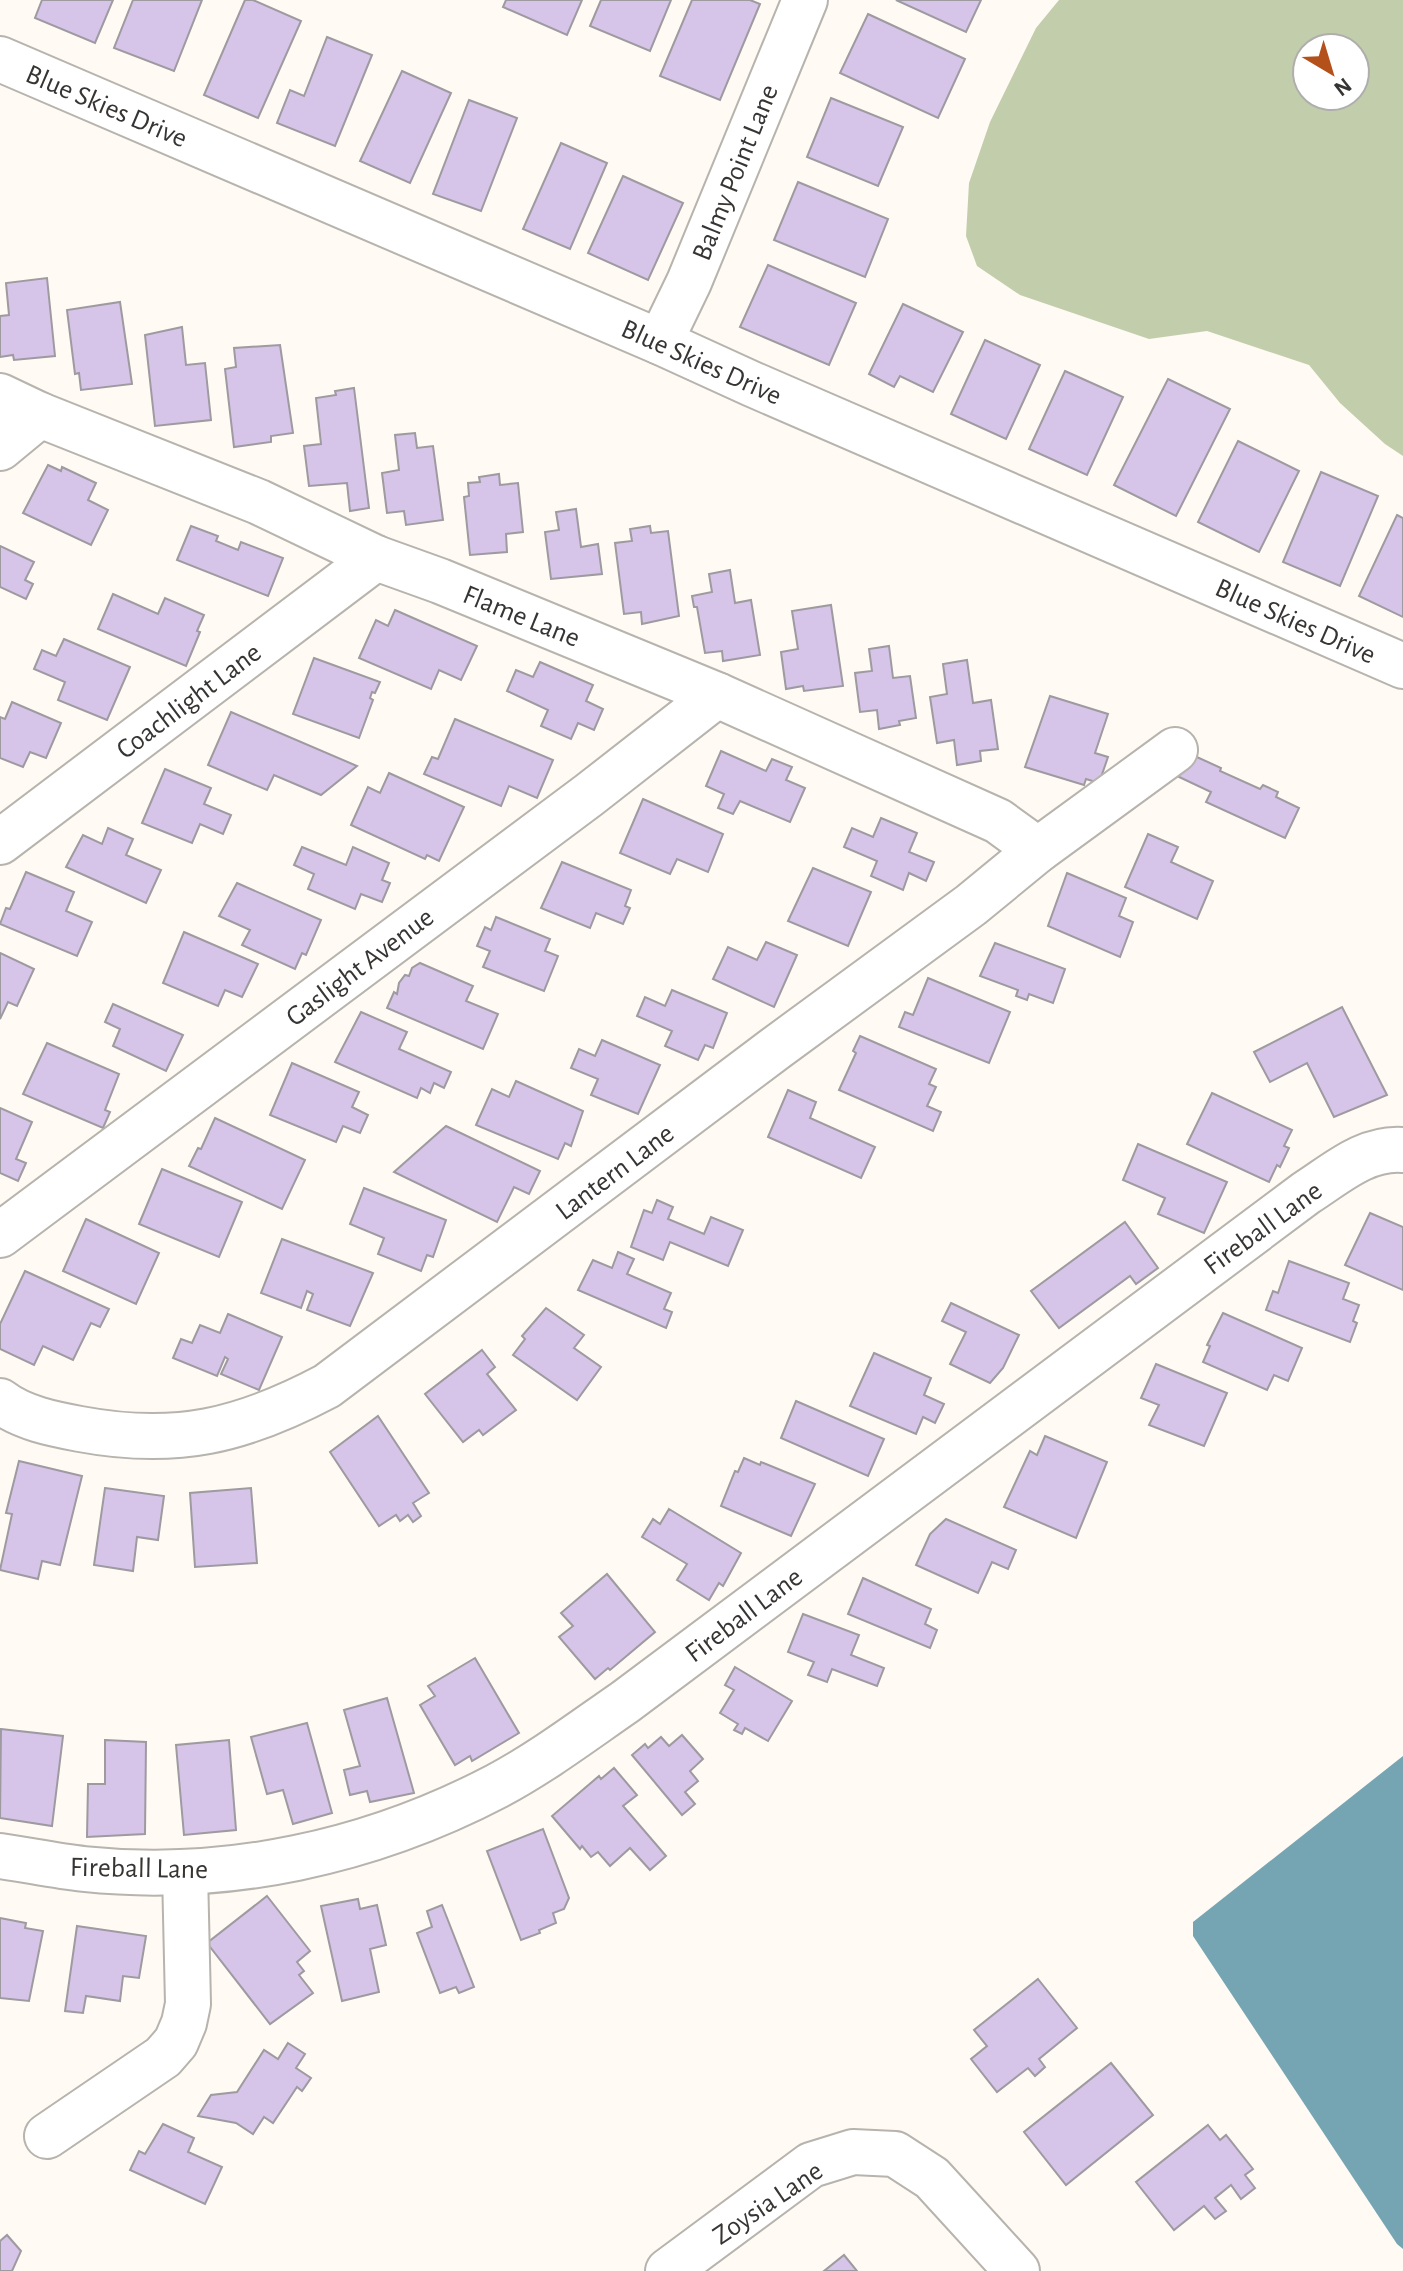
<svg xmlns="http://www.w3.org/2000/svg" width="1403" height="2271" font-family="'Alegreya Sans',sans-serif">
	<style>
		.green { fill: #c2ceab; fill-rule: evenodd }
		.water { fill: #75a5b3 }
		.building { fill: #d7c4e9; stroke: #9d9aa0; stroke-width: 2 }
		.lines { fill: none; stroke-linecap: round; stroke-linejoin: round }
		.minor-casing { stroke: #b7b3ad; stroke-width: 48 }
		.minor { stroke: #fff; stroke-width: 44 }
		.labels { text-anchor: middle; stroke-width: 6; stroke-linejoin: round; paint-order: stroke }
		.street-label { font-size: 28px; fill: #373533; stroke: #fff }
	</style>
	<rect width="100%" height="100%" fill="#fffaf4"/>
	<path class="green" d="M1059 0H1403V456L1385 444 1340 403 1309 365 1207 331 1149 339 1020 295 977 266 966 236 969 183 990 122 1036 28ZM1307 48H1355V96H1307Z"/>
	<path class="water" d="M1403 1756V2249L1397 2244 1193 1936V1922Z"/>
	<g class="building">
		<path d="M42 0H113L95 43 35 18Z"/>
		<path d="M133 0H202L174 71 114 48Z"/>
		<path d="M245 0H253L301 21 258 118 204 95Z"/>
		<path d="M506 0H582L567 35 503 7Z"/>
		<path d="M601 0H671L650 51 590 26Z"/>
		<path d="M692 0H750L760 4 720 100 660 76Z"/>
		<path d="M896 0H981L966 32Z"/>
		<path d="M868 14 965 59 938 118 840 73Z"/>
		<path d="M327 37 372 55 335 146 277 123 290 90 304 96Z"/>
		<path d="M402 71 451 93 410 183 360 161Z"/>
		<path d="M831 98 903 127 878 186 807 157Z"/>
		<path d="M469 100 517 118 481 211 433 194Z"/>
		<path d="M561 143 607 163 570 249 523 229Z"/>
		<path d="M623 176 683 203 648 280 588 253Z"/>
		<path d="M798 182 888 219 865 277 774 240Z"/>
		<path d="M768 265 856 303 829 365 740 327Z"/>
		<path d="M47 278 55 356 14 360 13 355 0 357V316L9 315 6 283Z"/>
		<path d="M120 302 132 384 81 390 79 373 75 374 67 310Z"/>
		<path d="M903 304 963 332 933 392 900 376 894 387 869 374Z"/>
		<path d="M182 327 186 365 205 363 211 420 155 426 145 335Z"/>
		<path d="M985 340 1040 365 1006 439 951 414Z"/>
		<path d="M280 345 293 433 271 436V442L234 447 225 369 236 367 234 348Z"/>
		<path d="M1065 371 1123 397 1087 475 1029 449Z"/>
		<path d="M1168 379 1230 409 1176 516 1114 485Z"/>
		<path d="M354 388 369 508 350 511 347 483 309 486 304 446 321 444 316 398 336 395 335 391Z"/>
		<path d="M415 433 417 448 433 446 443 520 406 525 404 511 387 513 382 473 399 470 395 435Z"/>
		<path d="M1238 441 1299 471 1259 552 1198 522Z"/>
		<path d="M48 465 61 471 62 467 96 483 88 500 108 510 91 545 23 513Z"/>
		<path d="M1321 472 1378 496 1340 586 1283 562Z"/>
		<path d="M499 474 500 485 518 483 523 532 506 534 507 552 470 555 464 497 469 496 468 483 480 482 479 477Z"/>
		<path d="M576 509 581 547 598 544 602 574 551 579 545 532 559 530 556 512Z"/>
		<path d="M1397 515 1403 518V617L1359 596Z"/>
		<path d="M191 526 218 536 216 541 238 550 241 542 283 558 268 596 177 560Z"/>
		<path d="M650 526 651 533 668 531 679 616 642 624 641 612 624 614 615 543 632 541 630 529Z"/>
		<path d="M0 546 34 562 25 580 33 584 26 599 0 587Z"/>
		<path d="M730 570 735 603 751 600 760 655 723 661 722 651 705 653 697 607H694L692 596 712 592 709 574Z"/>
		<path d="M113 594 158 614 165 598 204 615 197 631 200 632 186 666 98 629Z"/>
		<path d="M831 605 843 686 804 691 803 686 786 689 781 652 798 649 792 611Z"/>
		<path d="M395 610 477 646 461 680 439 670 431 689 359 658 376 620 388 626Z"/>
		<path d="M64 639 130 667 107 720 58 700 65 682 34 669 42 650 56 656Z"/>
		<path d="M889 646 893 678 910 676 916 718 899 721 900 725 879 729 877 710 860 712 855 673 872 671 869 649Z"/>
		<path d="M314 658 380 682 375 693 372 692 370 698 373 700 359 738 293 714Z"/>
		<path d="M967 660 973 703 991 700 998 749 980 751 981 761 957 765 954 740 937 743 930 697 947 694 943 664Z"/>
		<path d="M540 662 593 685 586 701 603 709 594 730 578 723 571 739 541 726 548 710 507 691 516 670 533 677Z"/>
		<path d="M1050 696 1108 714 1095 753 1108 757 1099 783 1086 779 1084 785 1025 767Z"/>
		<path d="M12 702 61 723 46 758 30 752 23 767 0 758V717L5 719Z"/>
		<path d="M231 712 357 766 321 795 274 775 267 790 208 765Z"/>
		<path d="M455 719 553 760 537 798 509 786 501 806 424 774 432 757 438 759Z"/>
		<path d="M721 751 766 771 772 759 792 767 786 780 805 788 790 822 740 801 733 814 718 808 724 794 706 786Z"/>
		<path d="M1188 753 1221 768 1220 771 1260 789 1263 785 1278 792 1276 797 1299 808 1285 838 1206 802 1211 792 1177 776Z"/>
		<path d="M165 769 211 788 204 804 231 815 223 834 200 824 192 843 142 823Z"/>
		<path d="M389 773 464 807 439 861 427 855 425 859 351 825 368 787 380 793Z"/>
		<path d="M643 799 723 834 708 872 677 859 670 874 620 853Z"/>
		<path d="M881 818 917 833 909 852 934 862 926 881 909 873 903 890 871 876 877 861 844 847 852 828 873 837Z"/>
		<path d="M108 828 133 839 126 855 161 870 146 903 66 867 83 835 102 844Z"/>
		<path d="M1148 834 1178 847 1171 862 1213 881 1197 919 1125 887Z"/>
		<path d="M302 847 346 865 353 847 389 863 382 880 390 883 382 902 361 894 355 909 308 889 314 874 294 865Z"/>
		<path d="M562 862 631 890 625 906 630 908 623 924 596 913 590 928 541 908Z"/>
		<path d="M813 868 871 892 848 946 788 921Z"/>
		<path d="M26 872 74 892 66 911 92 922 77 956 0 924 6 908 10 909Z"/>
		<path d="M1067 873 1126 898 1119 916 1133 922 1120 957 1048 926Z"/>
		<path d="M237 883 321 920 306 955 302 953 295 969 242 945 250 930 219 916Z"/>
		<path d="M496 917 550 939 545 951 558 956 544 991 483 967 490 951 477 946 485 927 491 930Z"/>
		<path d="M184 932 258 964 242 997 225 990 218 1006 163 983Z"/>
		<path d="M766 942 797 955 774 1007 713 979 728 947 757 960Z"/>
		<path d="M995 943 1065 969 1053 1003 1029 994 1027 1000 1016 996 1018 990 980 976Z"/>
		<path d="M0 953 34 969 17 1006 8 1002 0 1019Z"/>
		<path d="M420 963 473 986 466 1001 498 1014 483 1049 387 1008 394 992 397 994 399 983 405 975 409 976 412 968Z"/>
		<path d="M928 978 1010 1012 989 1063 899 1027 905 1012 913 1015Z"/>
		<path d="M672 990 727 1013 713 1048 705 1045 698 1060 665 1046 672 1031 637 1016 645 997 665 1006Z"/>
		<path d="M113 1004 183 1035 166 1071 113 1046 120 1029 105 1022Z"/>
		<path d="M1342 1007 1387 1095 1334 1117 1307 1063 1270 1082 1254 1052Z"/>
		<path d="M361 1012 407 1032 399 1049 451 1072 444 1088 434 1083 430 1093 421 1088 417 1098 335 1062Z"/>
		<path d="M860 1036 936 1069 929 1084 936 1087 927 1106 941 1112 933 1131 839 1090 856 1053 853 1051Z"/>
		<path d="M602 1040 660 1065 638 1114 591 1095 598 1079 571 1068 579 1049 595 1056Z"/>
		<path d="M47 1043 119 1074 105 1110 110 1112 103 1128 23 1094Z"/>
		<path d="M292 1063 359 1092 352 1107 368 1115 360 1133 343 1126 336 1142 270 1115Z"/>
		<path d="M516 1081 583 1111 571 1146 565 1143 558 1159 476 1125 492 1089 509 1097Z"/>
		<path d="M788 1090 816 1102 810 1118 875 1147 861 1178 768 1137Z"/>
		<path d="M1212 1093 1292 1130 1284 1146 1289 1148 1280 1167 1277 1165 1269 1182 1187 1144Z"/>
		<path d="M0 1108 32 1122 16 1159 26 1163 18 1181 0 1173Z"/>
		<path d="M215 1118 305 1160 282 1209 189 1166 198 1148 201 1149Z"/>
		<path d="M446 1126 540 1171 529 1194 514 1187 497 1222 394 1172Z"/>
		<path d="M1138 1144 1227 1182 1204 1233 1158 1214 1165 1198 1123 1180Z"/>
		<path d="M162 1169 242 1202 219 1257 139 1224Z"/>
		<path d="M364 1188 446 1220 433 1257 427 1255 421 1271 378 1254 384 1238 350 1224Z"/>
		<path d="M657 1200 673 1207 668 1219 704 1234 711 1217 743 1230 728 1266 670 1242 663 1260 631 1247 644 1210 652 1213Z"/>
		<path d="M1370 1213 1403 1227V1290L1345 1265Z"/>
		<path d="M86 1219 159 1253 136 1304 63 1271Z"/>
		<path d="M1125 1222 1158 1268 1136 1284 1130 1276 1059 1328 1031 1291Z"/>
		<path d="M282 1239 373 1273 350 1326 307 1310 313 1294 307 1291 301 1308 261 1293Z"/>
		<path d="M618 1252 634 1259 627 1274 671 1293 664 1309 672 1312 666 1328 578 1290 593 1260 612 1268Z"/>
		<path d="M1289 1261 1349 1283 1343 1299 1359 1305 1353 1321 1357 1323 1350 1342 1266 1310 1273 1291 1278 1293Z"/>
		<path d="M25 1271 109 1309 100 1327 91 1323 73 1360 43 1346 34 1365 0 1349V1324Z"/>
		<path d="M951 1303 1019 1335 1003 1368 990 1383 950 1364 966 1332 942 1321Z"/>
		<path d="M546 1308 584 1335 574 1348 601 1367 577 1400 513 1355 525 1339 522 1336Z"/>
		<path d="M1223 1313 1302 1348 1288 1381 1274 1375 1267 1390 1203 1362 1210 1346 1207 1345Z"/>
		<path d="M228 1314 282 1337 259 1390 221 1374 228 1359 225 1357 217 1376 173 1358 181 1339 192 1343 200 1325 220 1333Z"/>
		<path d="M482 1350 495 1367 487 1374 516 1410 483 1435 479 1430 463 1442 425 1394Z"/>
		<path d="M874 1353 931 1378 924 1395 944 1404 935 1423 923 1417 916 1434 850 1406Z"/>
		<path d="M1156 1364 1227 1393 1204 1446 1149 1425 1159 1405 1141 1398Z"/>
		<path d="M796 1401 884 1439 868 1476 781 1438Z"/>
		<path d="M378 1416 429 1493 413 1503 421 1516 413 1522 408 1515 400 1521 396 1515 379 1526 330 1452Z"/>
		<path d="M1045 1436 1107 1462 1076 1538 1004 1507 1030 1451 1037 1455Z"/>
		<path d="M744 1458 760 1465 761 1462 815 1484 791 1536 721 1506 735 1471 738 1472Z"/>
		<path d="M19 1461 82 1476 60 1565 42 1561 38 1579 0 1570 12 1514 6 1513Z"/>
		<path d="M105 1488 164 1496 158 1540 137 1537 133 1571 94 1565Z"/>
		<path d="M251 1488 257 1563 195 1567 190 1493Z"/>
		<path d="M669 1509 741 1553 723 1586 719 1583 709 1600 677 1580 687 1564 642 1537 653 1519 660 1524Z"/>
		<path d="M946 1519 1016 1550 1008 1569 992 1562 978 1593 916 1565 930 1534Z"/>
		<path d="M607 1574 655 1632 610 1670 608 1668 595 1679 559 1637 573 1626 561 1613Z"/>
		<path d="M863 1578 931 1609 925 1624 937 1630 930 1648 848 1614Z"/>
		<path d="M803 1614 859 1635 851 1655 884 1668 877 1686 832 1669 827 1682 808 1675 814 1662 788 1652Z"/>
		<path d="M475 1658 519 1733 472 1761 470 1756 455 1765 420 1705 435 1696 428 1686Z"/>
		<path d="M735 1667 792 1701 768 1741 745 1728 742 1734 734 1730 738 1724 720 1713 734 1690 725 1685Z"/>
		<path d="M387 1698 414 1793 370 1802 367 1791 350 1795 344 1770 360 1766 344 1710Z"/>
		<path d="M307 1723 332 1813 293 1824 283 1790 267 1794 251 1737Z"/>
		<path d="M1 1729 63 1736 52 1826 0 1818Z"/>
		<path d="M682 1735 703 1759 690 1771 698 1781 685 1792 695 1804 682 1815 632 1755 645 1744 648 1748 661 1737 669 1746Z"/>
		<path d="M105 1740 146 1742 145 1834 87 1837 88 1784H105Z"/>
		<path d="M229 1740 236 1830 184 1835 176 1745Z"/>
		<path d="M614 1768 637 1795 623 1806 666 1856 650 1870 630 1848 610 1866 598 1852 591 1857 582 1846 580 1849 552 1816 599 1776 601 1779Z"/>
		<path d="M543 1829 569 1898 564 1909 553 1913 556 1923 539 1930 540 1933 521 1940 487 1851Z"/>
		<path d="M267 1896 310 1951 297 1962 304 1971 299 1975 313 1993 270 2024 207 1943Z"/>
		<path d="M358 1899 360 1909 377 1905 386 1945 370 1949 379 1992 342 2001 321 1906Z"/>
		<path d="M442 1905 474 1987 459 1993 456 1987 440 1993 417 1933 432 1927 427 1911Z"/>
		<path d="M0 1918 26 1923 25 1928 43 1931 29 2001 0 1998Z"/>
		<path d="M77 1926 146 1936 139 1978 123 1976 120 2001 86 1996 83 2013 65 2011Z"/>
		<path d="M1038 1979 1077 2028 1039 2059 1045 2067 1035 2076 1028 2068 997 2092 971 2059 987 2046 974 2030Z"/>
		<path d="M288 2043 305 2054 296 2068 311 2078 302 2091 297 2087 273 2123 264 2117 253 2134 236 2123 198 2116 211 2095 237 2092 264 2050 278 2059Z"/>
		<path d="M1111 2063 1153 2115 1066 2185 1024 2132Z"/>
		<path d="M163 2124 194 2138 188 2152 222 2167 205 2204 130 2170 139 2151 145 2154Z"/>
		<path d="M1208 2125 1220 2140 1226 2135 1253 2169 1245 2175 1255 2188 1241 2199 1231 2185 1215 2198 1226 2211 1215 2219 1204 2206 1174 2230 1136 2182Z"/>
		<path d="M7 2235 21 2251 12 2271H0V2241Z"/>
		<path d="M844 2255 857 2271H824Z"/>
	</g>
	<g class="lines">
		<defs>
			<g id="minor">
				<path d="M0 59 660 342 752 384 1403 666"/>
				<path d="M660 342 689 282 805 0"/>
				<path d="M0 396 40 415 259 502 376 558 440 581 717 695 998 821 1038 850"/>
				<path d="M0 448 40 415"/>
				<path d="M0 842 376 558"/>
				<path d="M0 1235 589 795 717 695"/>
				<path d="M0 1401C22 1418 53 1424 80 1429 176 1447 242 1431 327 1386L776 1048 971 905 1038 850 1175 750"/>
				<path d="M0 1856C28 1860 56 1866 84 1869 227 1884 371 1852 497 1786 542 1762 583 1731 625 1702L1306 1193C1336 1174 1365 1147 1403 1150"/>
				<path d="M47 2136 163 2057 176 2042 184 2023 188 2004 185 1872"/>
				<path d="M668 2271 811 2165 853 2152 895 2154 932 2178 1017 2271"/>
			</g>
		</defs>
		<use href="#minor" class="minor-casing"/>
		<use href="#minor" class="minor"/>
	</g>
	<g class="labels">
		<g class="street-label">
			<text transform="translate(107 105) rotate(23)" y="10">Blue Skies Drive</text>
			<text transform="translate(734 172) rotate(-68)" y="10">Balmy Point Lane</text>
			<text transform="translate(702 361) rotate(24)" y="10">Blue Skies Drive</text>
			<text transform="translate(522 615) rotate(22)" y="10">Flame Lane</text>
			<text transform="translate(1296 620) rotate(24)" y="10">Blue Skies Drive</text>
			<text transform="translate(188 700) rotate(-37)" y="10">Coachlight Lane</text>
			<text transform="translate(359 966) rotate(-37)" y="10">Gaslight Avenue</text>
			<text transform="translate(614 1171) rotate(-37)" y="10">Lantern Lane</text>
			<text transform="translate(1262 1227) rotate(-36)" y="10">Fireball Lane</text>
			<text transform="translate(743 1614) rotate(-37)" y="10">Fireball Lane</text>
			<text transform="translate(139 1867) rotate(1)" y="10">Fireball Lane</text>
			<text transform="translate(767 2202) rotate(-34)" y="10">Zoysia Lane</text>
		</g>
	</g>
	<g transform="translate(1331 72) rotate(142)"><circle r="38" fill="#ffffff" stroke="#afaead" stroke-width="2"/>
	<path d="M0-6L14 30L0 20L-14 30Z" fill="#b4511b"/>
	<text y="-12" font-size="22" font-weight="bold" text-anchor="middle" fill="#373533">N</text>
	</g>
</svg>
